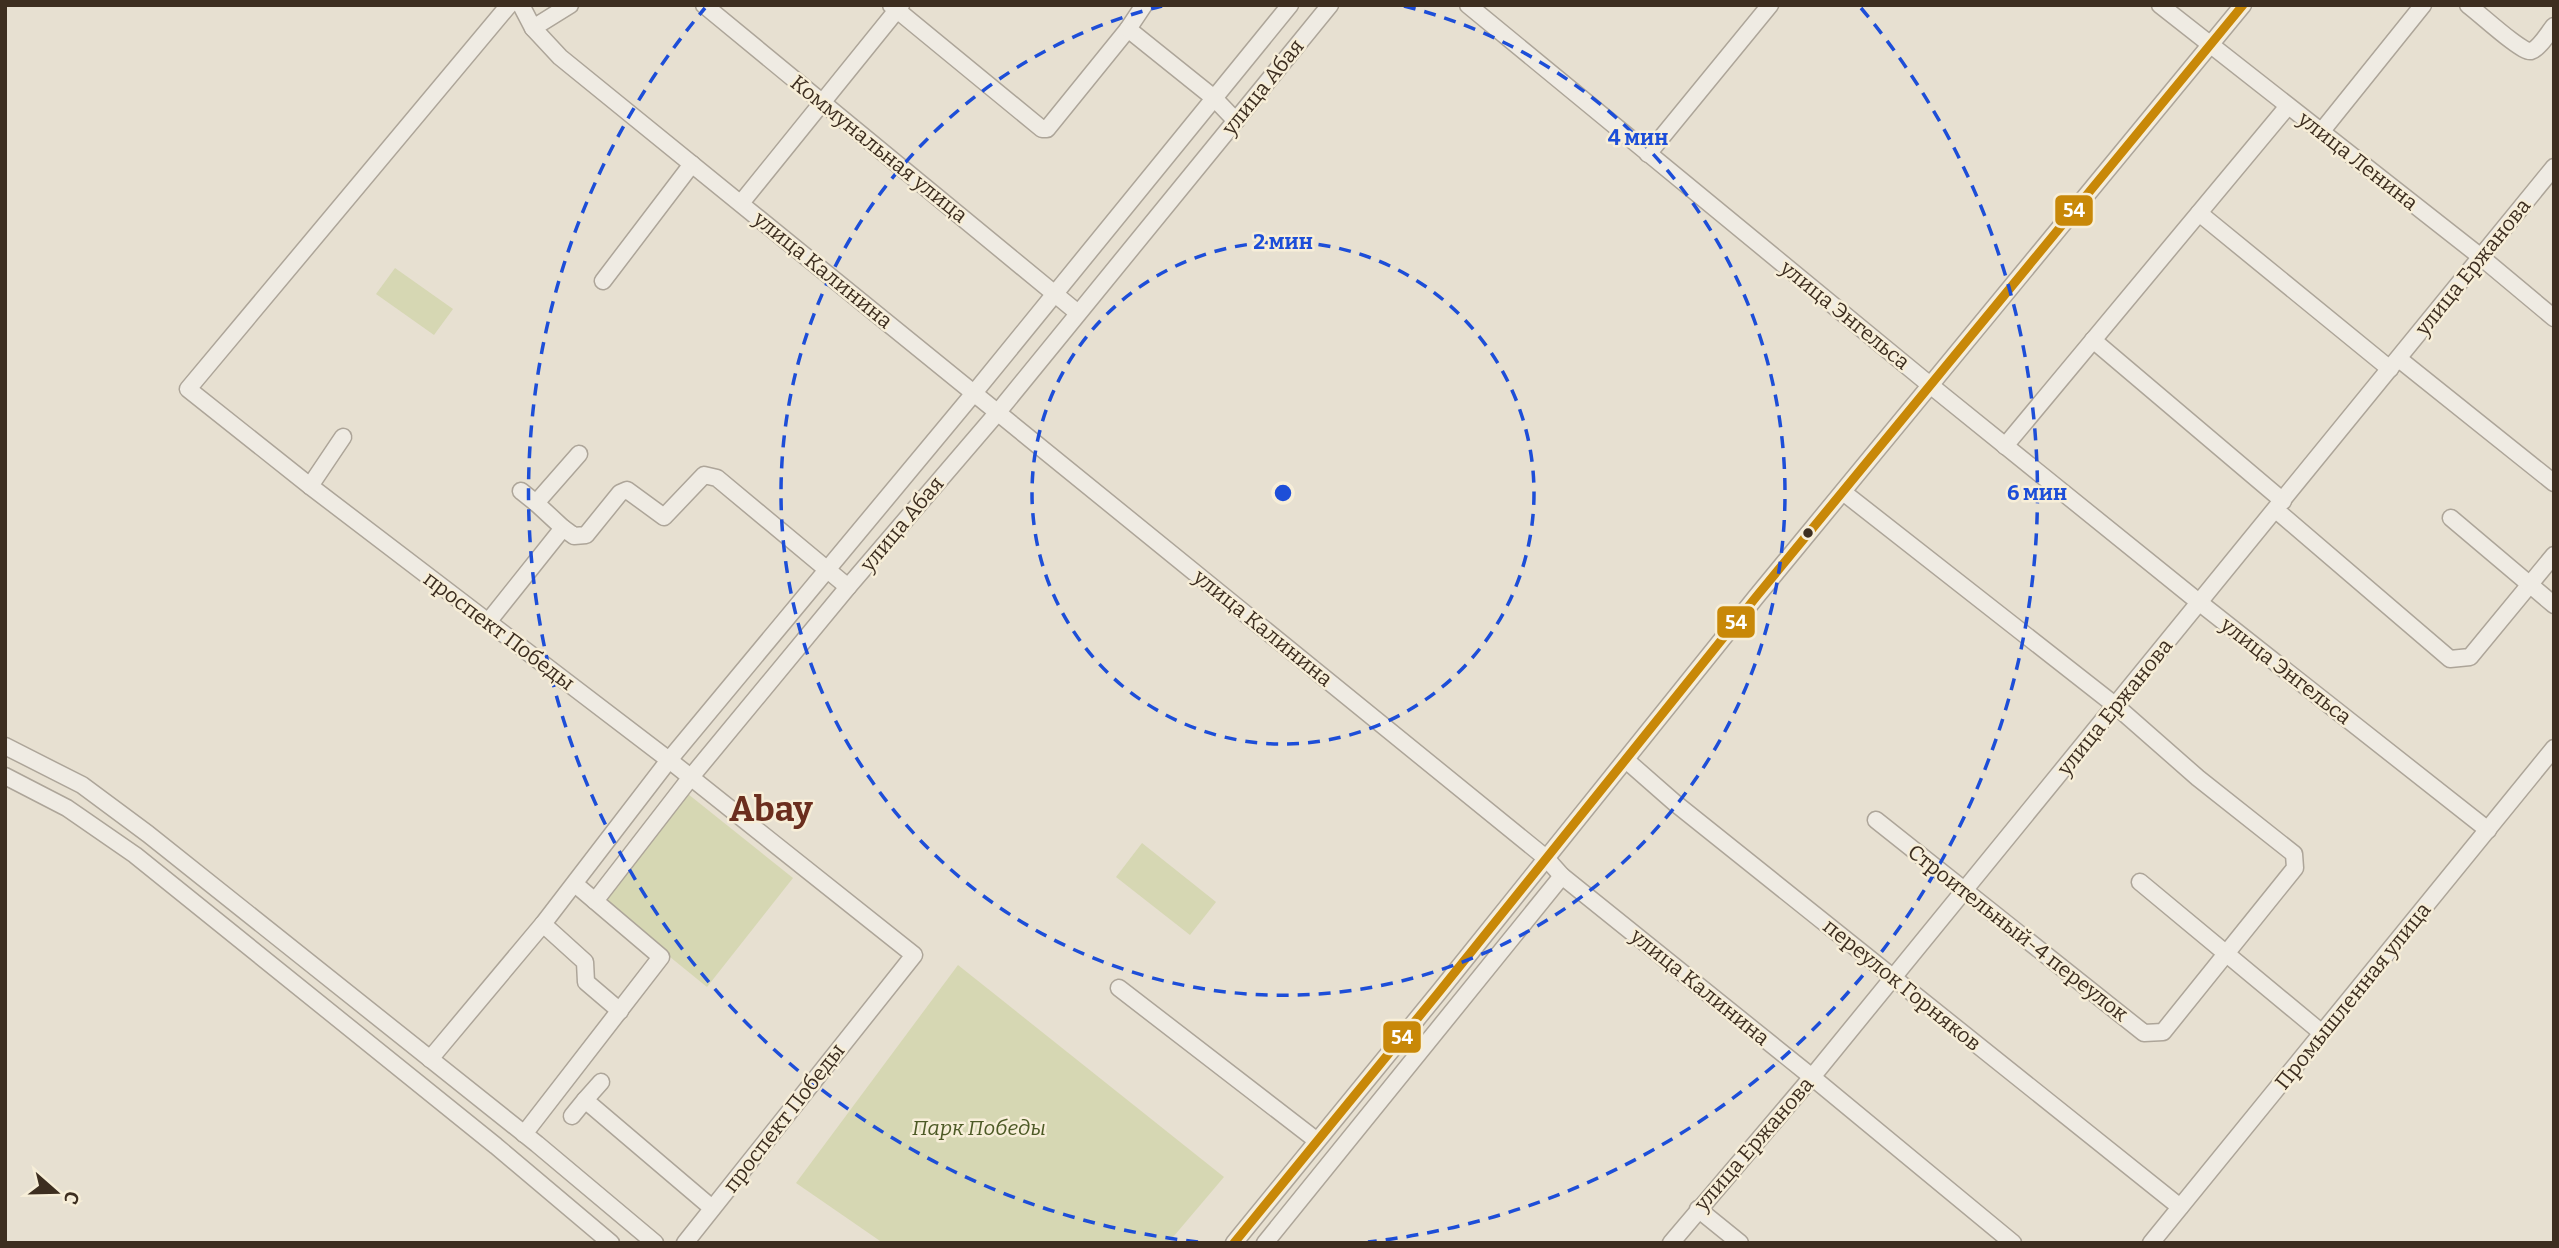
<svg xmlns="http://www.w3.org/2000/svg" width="2559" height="1248" font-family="Bitter,serif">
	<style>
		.green { fill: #d6d7b3 }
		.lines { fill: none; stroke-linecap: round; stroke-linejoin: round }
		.minor-casing { stroke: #ada599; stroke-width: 19 }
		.minor { stroke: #efebe3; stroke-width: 16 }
		.bus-1-casing { stroke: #f7eed8; stroke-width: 14 }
		.bus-1 { stroke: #c88808; stroke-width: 9 }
		.ring { fill: none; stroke: #1d4ed8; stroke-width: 3.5; stroke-dasharray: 12 9 }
		.bus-dot { fill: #3d2e20; stroke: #f7eed8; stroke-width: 2.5 }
		.labels { text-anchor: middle; stroke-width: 5; stroke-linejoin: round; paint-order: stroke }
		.street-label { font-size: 21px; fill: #3d2e20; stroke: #f7eed8 }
		.park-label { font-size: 21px; font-style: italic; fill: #4d5a26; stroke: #f7eed8 }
		.town-label { font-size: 35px; font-weight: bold; fill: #6b2e1e; stroke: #f7eed8 }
		.centre { fill: #1d4ed8; stroke: #f7eed8; stroke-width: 3.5 }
		.ring-label { font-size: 21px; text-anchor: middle; font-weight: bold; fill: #1d4ed8; stroke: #f7eed8; stroke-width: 5; stroke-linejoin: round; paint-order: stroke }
		.line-badge { stroke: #f7eed8; stroke-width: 2.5 }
		.badge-label { font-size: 19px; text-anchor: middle; font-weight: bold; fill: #fff }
	</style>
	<rect width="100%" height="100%" fill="#e7e0d1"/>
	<g class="green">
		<path d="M395 268 453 309 434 335 376 294Z"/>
		<path d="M688 794 793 878 707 987 601 901Z"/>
		<path d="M1142 843 1216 902 1190 935 1116 877Z"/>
		<path d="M958 965 1224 1177 1168 1243H883L796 1183Z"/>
	</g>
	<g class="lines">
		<defs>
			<g id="minor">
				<path d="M509 5 188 389 310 486 669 760 914 955 685 1243"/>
				<path d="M521 5 533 28 560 57 1546 858 1562 876 1812 1077 2013 1243"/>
				<path d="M704 5 1078 313"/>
				<path d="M891 5 1042 129H1047L1128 29 1214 98 1236 121"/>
				<path d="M1468 5 1930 385 2200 603 2488 830"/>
				<path d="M2160 5 2481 257 2554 318"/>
				<path d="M2468 5C2479 13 2523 54 2531 51 2540 48 2548 33 2554 26"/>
				<path d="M533 28 570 5"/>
				<path d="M1128 29 1144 5"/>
				<path d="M2321 132 2423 5"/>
				<path d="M1648 154 1770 5"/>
				<path d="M741 203 901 5"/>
				<path d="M2199 213 2390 369"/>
				<path d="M603 281 692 164"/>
				<path d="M2093 340 2283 501"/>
				<path d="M2399 359 2554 483"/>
				<path d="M2005 446 2288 106"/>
				<path d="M310 486 343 437"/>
				<path d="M521 491 536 503"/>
				<path d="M1843 492 2116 706 2198 778 2294 854 2295 868 2163 1032 2144 1033 1876 820"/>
				<path d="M2276 510 2450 659 2470 657 2554 555"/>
				<path d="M2451 518 2554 605"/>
				<path d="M563 528 536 503 579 454"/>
				<path d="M488 622 563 528 574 536 586 535 620 493 627 490 664 517 704 475 717 478 848 587"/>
				<path d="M5 746 82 785 148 834 537 1144 655 1243"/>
				<path d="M1626 760 1675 803 2180 1207"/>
				<path d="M5 776 67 808 135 855 496 1146 611 1243"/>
				<path d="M2140 882 2322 1033"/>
				<path d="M595 901 691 777 848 587 998 412 1330 5"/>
				<path d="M1119 988 1316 1140"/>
				<path d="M620 1011 586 982 585 962 543 924 669 760 974 393 1290 5"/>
				<path d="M430 1059 543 924"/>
				<path d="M601 1082 585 1100 712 1208"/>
				<path d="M572 1116 585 1100"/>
				<path d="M524 1134 661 957 575 884"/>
				<path d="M1698 1209 1740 1243"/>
				<path d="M1234 1243 1439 992 1756 597 2243 5"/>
				<path d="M1265 1243 1562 876"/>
				<path d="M1671 1243 1812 1077 2554 167"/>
				<path d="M2151 1243 2554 748"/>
			</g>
		</defs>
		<use href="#minor" class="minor-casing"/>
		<use href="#minor" class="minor"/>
		<defs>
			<path id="bus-1" d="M1234 1243 1439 992 1756 597 2243 5"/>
		</defs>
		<use href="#bus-1" class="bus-1-casing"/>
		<use href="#bus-1" class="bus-1"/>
	</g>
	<g class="ring">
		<circle cx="1283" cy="493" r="251"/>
		<path d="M1404 6A502 502 0 1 1 1162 6"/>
		<path d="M1198 1242A754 754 0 0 1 705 8M1861 8A754 754 0 0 1 1368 1242"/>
	</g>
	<circle class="bus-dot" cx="1808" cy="533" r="6"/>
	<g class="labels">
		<g class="street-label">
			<text transform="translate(1263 87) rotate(-51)" y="7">улица Абая</text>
			<text transform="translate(879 149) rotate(39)" y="7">Коммунальная улица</text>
			<text transform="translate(2358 161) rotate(38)" y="7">улица Ленина</text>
			<text transform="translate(2473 267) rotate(-51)" y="7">улица Ержанова</text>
			<text transform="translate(823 270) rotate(39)" y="7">улица Калинина</text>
			<text transform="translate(1845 315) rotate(39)" y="7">улица Энгельса</text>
			<text transform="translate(902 524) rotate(-50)" y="7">улица Абая</text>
			<text transform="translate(1263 628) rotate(39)" y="7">улица Калинина</text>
			<text transform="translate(499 631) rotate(37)" y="7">проспект Победы</text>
			<text transform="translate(2286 671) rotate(38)" y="7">улица Энгельса</text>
			<text transform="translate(2115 707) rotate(-51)" y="7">улица Ержанова</text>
			<text transform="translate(2018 933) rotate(38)" y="7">Строительный-4 переулок</text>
			<text transform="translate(1902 985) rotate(39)" y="7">переулок Горняков</text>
			<text transform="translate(1700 987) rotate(39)" y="7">улица Калинина</text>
			<text transform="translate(2353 996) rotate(-51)" y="7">Промышленная улица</text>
			<text transform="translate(784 1118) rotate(-52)" y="7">проспект Победы</text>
			<text transform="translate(1754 1144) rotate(-49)" y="7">улица Ержанова</text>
		</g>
		<g class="park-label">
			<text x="979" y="1135">Парк Победы</text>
		</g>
		<g class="town-label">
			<text x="771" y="821">Abay</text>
		</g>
	</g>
	<circle cx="1283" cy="493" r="10" class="centre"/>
	<g class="ring-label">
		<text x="1638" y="145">4 мин</text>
		<text x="1283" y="249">2 мин</text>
		<text x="2037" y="500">6 мин</text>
	</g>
	<g class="line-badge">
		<rect x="2054" y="194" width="40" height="33" rx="7" fill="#c88808"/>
		<rect x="1716" y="605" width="40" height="34" rx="7" fill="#c88808"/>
		<rect x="1382" y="1020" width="40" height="34" rx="7" fill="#c88808"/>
	</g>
	<g class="badge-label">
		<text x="2074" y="217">54</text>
		<text x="1736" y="629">54</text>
		<text x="1402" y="1044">54</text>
	</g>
	<rect width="2559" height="1248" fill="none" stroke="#3d2e20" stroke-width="14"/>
	<g transform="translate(56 1192) rotate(110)" stroke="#f7eed8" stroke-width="5" paint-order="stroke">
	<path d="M0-5L12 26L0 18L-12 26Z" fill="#3d2e20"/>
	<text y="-10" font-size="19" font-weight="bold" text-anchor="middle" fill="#3d2e20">С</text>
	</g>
</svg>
